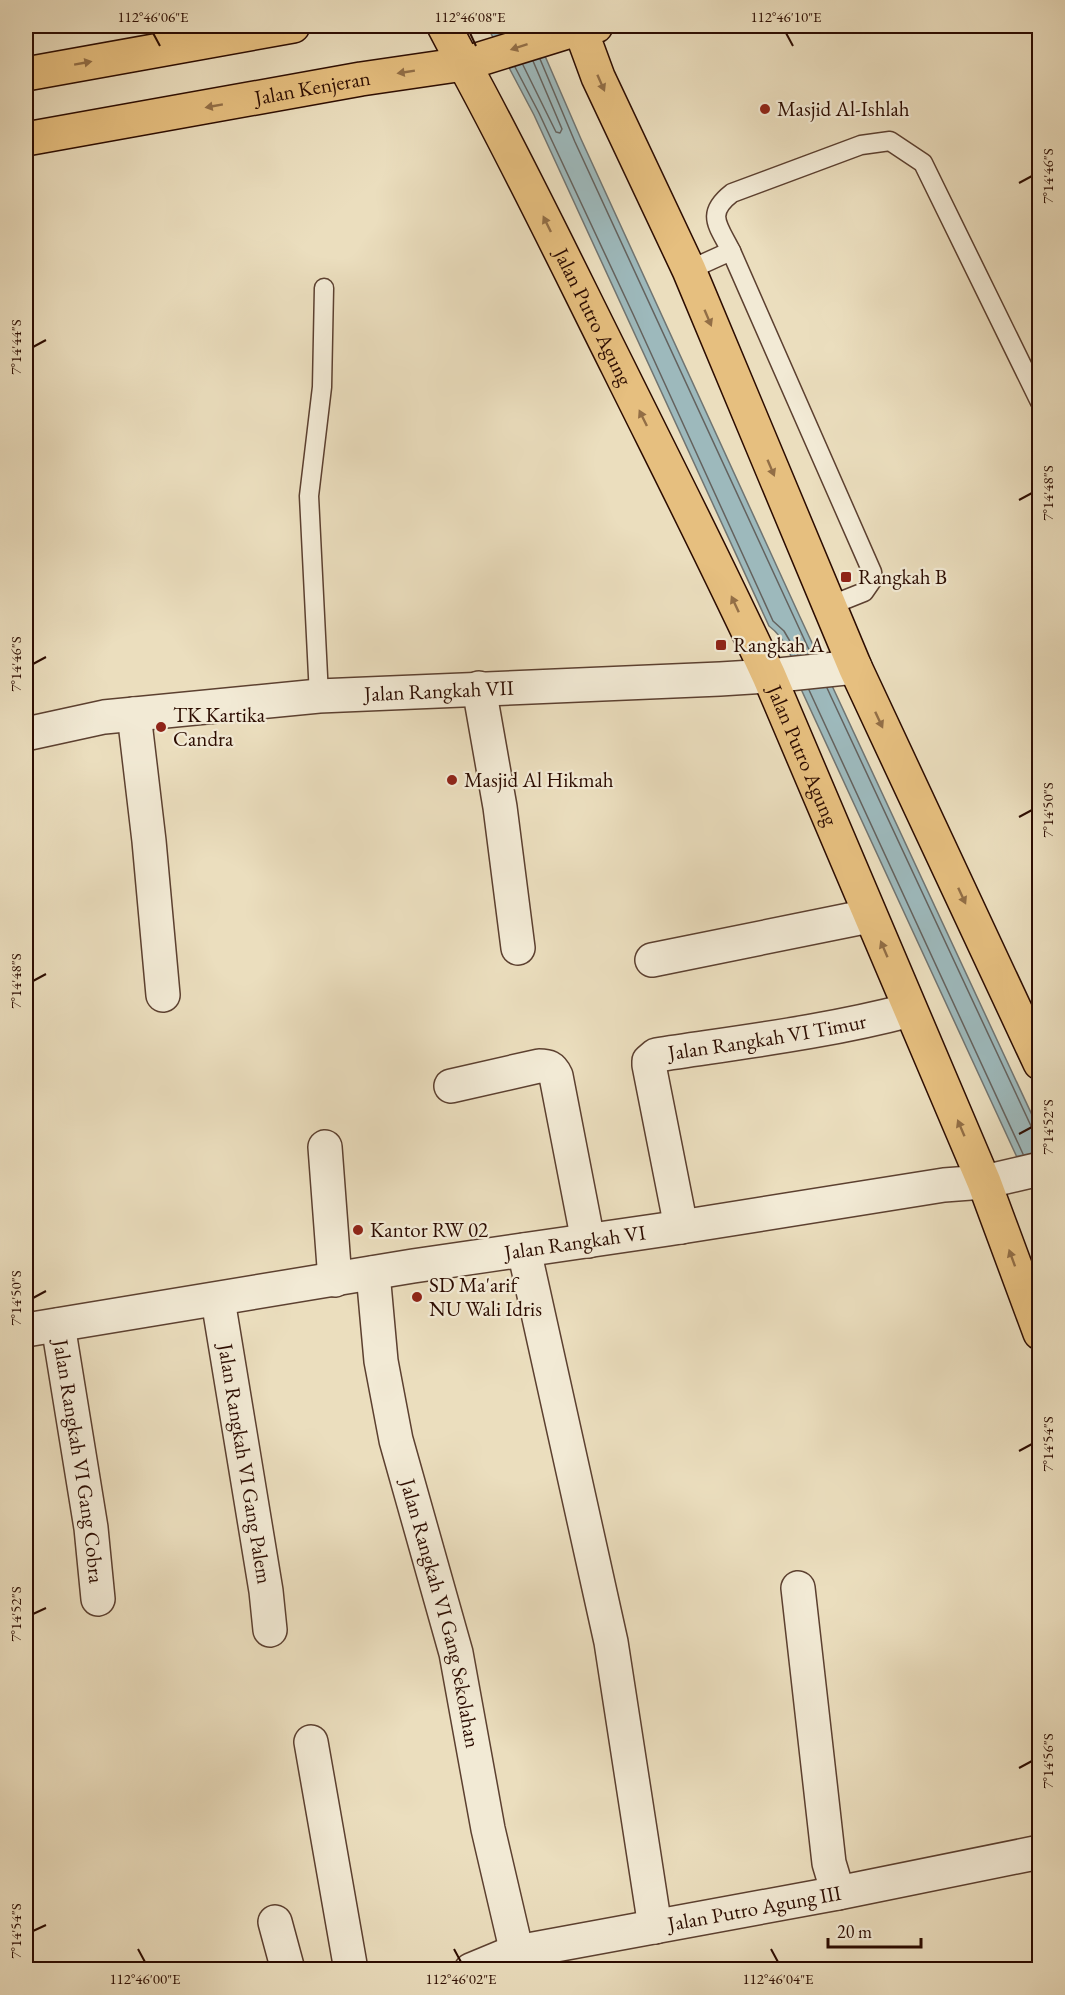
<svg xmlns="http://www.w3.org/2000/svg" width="1065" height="1995" font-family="'EB Garamond',serif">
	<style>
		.water { fill: #9db9bc; stroke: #707471; stroke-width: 1.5 }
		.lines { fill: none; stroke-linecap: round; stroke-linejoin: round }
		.shore { stroke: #64625e; stroke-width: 1.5 }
		.service-casing { stroke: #5c4030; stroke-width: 21 }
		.minor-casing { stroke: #5c4030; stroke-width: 36 }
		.primary-casing { stroke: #2c0c01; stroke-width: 36 }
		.trunk-casing { stroke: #2c0c01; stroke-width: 36 }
		.service { stroke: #f2ead5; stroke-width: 18 }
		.minor { stroke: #f2ead5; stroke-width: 33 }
		.primary { stroke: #e6bf7f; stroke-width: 33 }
		.trunk { stroke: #e6bf7f; stroke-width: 33 }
		.oneway { fill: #926e46 }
		.ticks { fill: none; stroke: #2c0c01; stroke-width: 2 }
		.poi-dot { fill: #8f2418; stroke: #f2ead5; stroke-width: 2 }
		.labels { text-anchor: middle; stroke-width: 4.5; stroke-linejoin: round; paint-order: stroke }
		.street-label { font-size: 21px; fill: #2c0c01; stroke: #f2ead5 }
		.poi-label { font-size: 21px; fill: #2c0c01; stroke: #f2ead5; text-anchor: start }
		.neatline { fill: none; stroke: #2c0c01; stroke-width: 2 }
		.ticks-label { font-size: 15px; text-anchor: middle; fill: #2c0c01 }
	</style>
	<rect width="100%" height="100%" fill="#ebdebe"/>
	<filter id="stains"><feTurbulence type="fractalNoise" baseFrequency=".00333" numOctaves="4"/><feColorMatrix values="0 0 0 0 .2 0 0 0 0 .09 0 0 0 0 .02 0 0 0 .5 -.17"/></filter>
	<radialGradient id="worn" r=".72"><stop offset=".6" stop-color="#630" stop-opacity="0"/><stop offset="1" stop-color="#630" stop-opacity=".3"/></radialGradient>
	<path class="water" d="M487 26H532L581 139 800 617 1039 1130V1205L801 689C794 665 790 642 769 626L534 115Z"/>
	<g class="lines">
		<g class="shore">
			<path d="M540 59 575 142 811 654"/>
			<path d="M523 65 556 132 560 133 562 129 533 61"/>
			<path d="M515 67 539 113 633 314 773 621 784 631 798 655"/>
			<path d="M827 688 1031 1126 1034 1130H1040"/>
			<path d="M809 690 1023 1154"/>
		</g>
		<defs>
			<g id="service">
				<path d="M731 251C718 225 705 214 732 193L861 145 890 141 923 163 1040 402"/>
				<path d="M689 270 731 251 872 572 873 579 864 592 829 606"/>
				<path d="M319 696 309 496 322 387 324 288"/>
			</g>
			<g id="minor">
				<path d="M479 688 500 807 518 948"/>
				<path d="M134 714 149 841 163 995"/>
				<path id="s1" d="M26 734 104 717 319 696 720 679 769 676 855 667"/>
				<path d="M652 960 869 916"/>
				<path d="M451 1086 539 1066C548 1066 552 1067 556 1076L588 1241"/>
				<path d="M325 1147 335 1280"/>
				<path id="s2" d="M681 1227 649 1065V1061L656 1055C741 1042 827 1032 910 1010"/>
				<path d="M524 1250 611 1642 655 1927"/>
				<path id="s3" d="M373 1273 381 1361 396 1440 456 1653 488 1829 517 1953"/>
				<path id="s4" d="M218 1300 266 1591 270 1630"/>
				<path id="s5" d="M58 1325 91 1528 98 1599"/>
				<path id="s6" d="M26 1330 413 1266 668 1229 944 1185 984 1182 1040 1169"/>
				<path d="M798 1588 829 1863 838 1893"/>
				<path d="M311 1742 351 1970"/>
				<path d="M275 1922 288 1970"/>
				<path id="s7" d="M471 1970 512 1953 838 1893 1040 1852"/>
			</g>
			<g id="primary">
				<path d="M596 26 580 28 598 77 689 270 855 667 1040 1063"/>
				<path id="s8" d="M464 64C518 163 567 265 618 367 669 470 721 572 769 676L984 1182 1040 1333"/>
			</g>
			<g id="trunk">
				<path d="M444 26 464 64"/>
				<path d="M26 74 293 26"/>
				<path id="s9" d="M26 139 361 79 464 64 580 28 579 26"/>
			</g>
		</defs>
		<use href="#service" class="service-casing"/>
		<use href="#minor" class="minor-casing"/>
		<use href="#primary" class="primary-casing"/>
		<use href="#trunk" class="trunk-casing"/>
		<use href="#service" class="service"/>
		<use href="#minor" class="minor"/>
		<use href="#primary" class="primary"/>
		<use href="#trunk" class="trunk"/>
	</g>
	<defs><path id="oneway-solid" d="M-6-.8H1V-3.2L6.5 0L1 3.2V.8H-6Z" transform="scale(1.5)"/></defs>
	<g class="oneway">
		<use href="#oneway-solid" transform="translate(519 47) rotate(162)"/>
		<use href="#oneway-solid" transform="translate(83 63) rotate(-10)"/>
		<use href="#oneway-solid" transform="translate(406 72) rotate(171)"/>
		<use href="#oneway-solid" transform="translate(601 83) rotate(66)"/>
		<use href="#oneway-solid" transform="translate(214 106) rotate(170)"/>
		<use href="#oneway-solid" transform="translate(547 224) rotate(-116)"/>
		<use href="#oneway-solid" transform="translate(708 318) rotate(67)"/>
		<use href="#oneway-solid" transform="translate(643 418) rotate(-116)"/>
		<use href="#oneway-solid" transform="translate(771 468) rotate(67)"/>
		<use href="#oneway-solid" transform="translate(735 604) rotate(-115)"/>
		<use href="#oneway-solid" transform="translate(879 720) rotate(65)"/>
		<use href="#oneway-solid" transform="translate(962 896) rotate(65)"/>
		<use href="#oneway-solid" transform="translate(884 949) rotate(-113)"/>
		<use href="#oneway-solid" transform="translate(961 1128) rotate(-113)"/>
		<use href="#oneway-solid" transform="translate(1012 1258) rotate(-110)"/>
	</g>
	<path class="ticks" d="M153 33 160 46M470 33 476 46M786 33 793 46M1019 183 1032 176M33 347 46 340M1019 500 1032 493M33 664 46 657M1019 817 1032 810M33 981 46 974M1019 1134 1032 1127M33 1298 46 1291M1019 1451 1032 1444M33 1614 46 1608M1019 1768 1032 1761M33 1931 46 1925M138 1949 145 1962M454 1949 461 1962M771 1949 778 1962"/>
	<g class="poi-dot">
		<circle cx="765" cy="109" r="6"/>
		<rect x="840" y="571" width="12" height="12" rx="3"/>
		<rect x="715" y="639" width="12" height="12" rx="3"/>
		<circle cx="161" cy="727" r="6"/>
		<circle cx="452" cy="780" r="6"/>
		<circle cx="358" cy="1230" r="6"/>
		<circle cx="417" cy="1297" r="6"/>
	</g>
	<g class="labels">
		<g class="street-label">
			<text dy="7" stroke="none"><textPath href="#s9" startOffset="291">Jalan Kenjeran</textPath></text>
			<text dy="7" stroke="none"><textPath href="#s8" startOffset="284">Jalan Putro Agung</textPath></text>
			<text dy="7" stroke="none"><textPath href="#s1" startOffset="416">Jalan Rangkah VII</textPath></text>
			<text dy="7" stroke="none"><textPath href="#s8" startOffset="770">Jalan Putro Agung</textPath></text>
			<text dy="7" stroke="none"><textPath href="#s2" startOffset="291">Jalan Rangkah VI Timur</textPath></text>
			<text dy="7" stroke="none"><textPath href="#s6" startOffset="556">Jalan Rangkah VI</textPath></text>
			<text dy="7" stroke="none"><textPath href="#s5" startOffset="138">Jalan Rangkah VI Gang Cobra</textPath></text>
			<text dy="7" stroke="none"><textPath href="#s4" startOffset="166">Jalan Rangkah VI Gang Palem</textPath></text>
			<text dy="7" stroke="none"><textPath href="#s3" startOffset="348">Jalan Rangkah VI Gang Sekolahan</textPath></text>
			<text dy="7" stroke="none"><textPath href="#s7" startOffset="291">Jalan Putro Agung III</textPath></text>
		</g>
		<g class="poi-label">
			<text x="777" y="116">Masjid Al-Ishlah</text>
			<text x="858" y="584">Rangkah B</text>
			<text x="733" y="652">Rangkah A</text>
			<text x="173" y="722">TK Kartika<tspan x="173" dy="24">Candra</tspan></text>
			<text x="464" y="787">Masjid Al Hikmah</text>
			<text x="370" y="1237">Kantor RW 02</text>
			<text x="429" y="1292">SD Ma'arif<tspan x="429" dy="24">NU Wali Idris</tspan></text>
		</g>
	</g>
	<rect width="1065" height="1995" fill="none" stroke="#ebdebe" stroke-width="66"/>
	<path d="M828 1938v9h93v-9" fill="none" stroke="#2c0c01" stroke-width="3"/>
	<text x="837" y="1938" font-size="18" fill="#2c0c01" stroke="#f2ead5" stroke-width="4.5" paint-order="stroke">20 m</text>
	<rect x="33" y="33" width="999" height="1929" class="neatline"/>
	<g class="ticks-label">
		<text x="153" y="22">112°46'06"E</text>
		<text x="470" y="22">112°46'08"E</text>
		<text x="786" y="22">112°46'10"E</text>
		<text transform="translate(1048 176) rotate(-90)" y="5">7°14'46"S</text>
		<text transform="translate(16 347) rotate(-90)" y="5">7°14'44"S</text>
		<text transform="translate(1048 493) rotate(-90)" y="5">7°14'48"S</text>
		<text transform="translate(16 664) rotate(-90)" y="5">7°14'46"S</text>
		<text transform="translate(1048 810) rotate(-90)" y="5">7°14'50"S</text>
		<text transform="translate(16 981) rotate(-90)" y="5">7°14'48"S</text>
		<text transform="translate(1048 1127) rotate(-90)" y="5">7°14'52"S</text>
		<text transform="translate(16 1298) rotate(-90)" y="5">7°14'50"S</text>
		<text transform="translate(1048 1444) rotate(-90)" y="5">7°14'54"S</text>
		<text transform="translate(16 1614) rotate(-90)" y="5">7°14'52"S</text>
		<text transform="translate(1048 1761) rotate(-90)" y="5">7°14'56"S</text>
		<text transform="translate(16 1931) rotate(-90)" y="5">7°14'54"S</text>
		<text x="145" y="1984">112°46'00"E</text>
		<text x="461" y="1984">112°46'02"E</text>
		<text x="778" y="1984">112°46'04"E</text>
	</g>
	<rect width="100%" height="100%" filter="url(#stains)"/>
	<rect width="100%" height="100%" fill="url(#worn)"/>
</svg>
